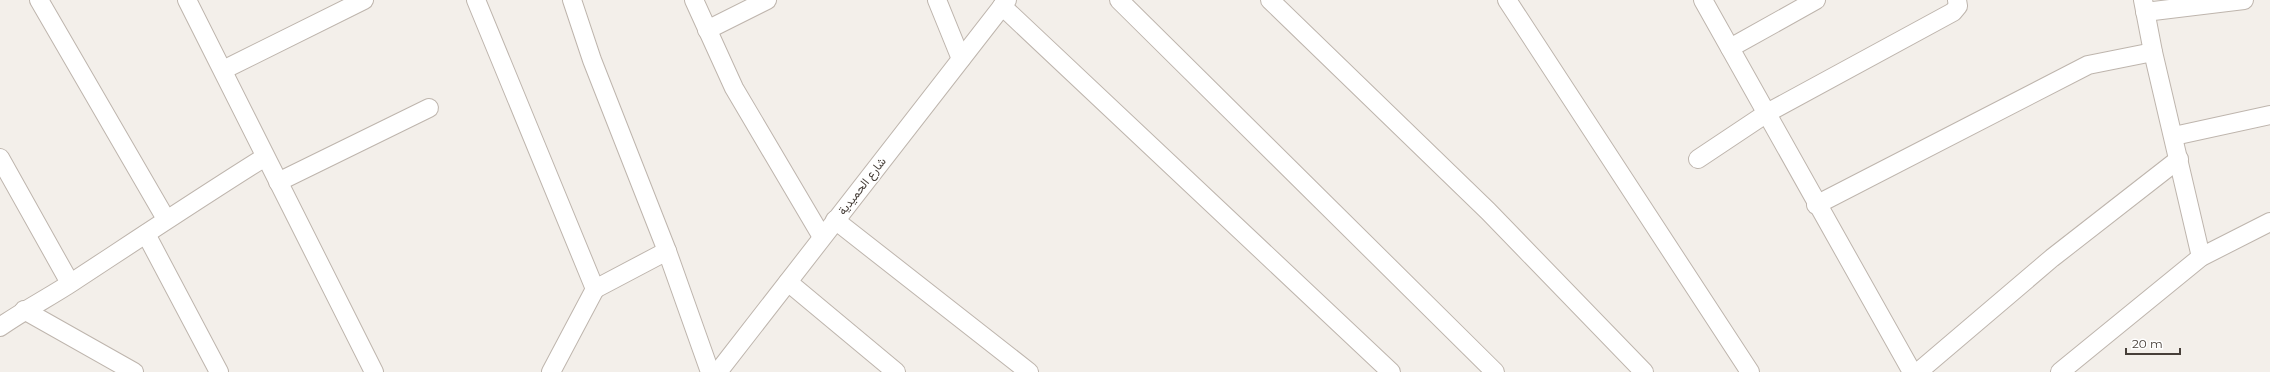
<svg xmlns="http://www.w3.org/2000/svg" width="2270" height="372" font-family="Montserrat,Vazirmatn,sans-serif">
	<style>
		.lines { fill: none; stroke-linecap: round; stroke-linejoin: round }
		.minor-casing { stroke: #beb5ad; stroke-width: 20 }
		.minor { stroke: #fff; stroke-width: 18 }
		.labels { text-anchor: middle; stroke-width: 3.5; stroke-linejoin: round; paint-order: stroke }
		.street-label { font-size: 12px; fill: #473f39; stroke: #fff }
	</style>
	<rect width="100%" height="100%" fill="#f3efea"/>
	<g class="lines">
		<defs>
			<g id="minor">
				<path d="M39 0 166 219"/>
				<path d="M187 0 374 372"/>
				<path d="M476 0 595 289 551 372"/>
				<path d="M572 0 592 60 667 251 710 372"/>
				<path d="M694 0 734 88 822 237"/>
				<path d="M937 0 961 59"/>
				<path d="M1119 0 1495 372"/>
				<path d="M1270 0 1488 211 1644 372"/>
				<path d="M1507 0 1750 372"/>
				<path d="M1703 0 1912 372"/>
				<path d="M2143 0 2153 52 2201 257"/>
				<path d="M1002 6 1391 372"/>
				<path d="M2145 12 2244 0"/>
				<path d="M707 30 767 0"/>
				<path d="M1730 48 1816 0"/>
				<path d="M223 70 364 0"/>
				<path d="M2174 136 2270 115"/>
				<path d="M0 158 70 283"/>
				<path d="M1698 159 1767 113 1953 12 1958 6 1957 0"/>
				<path d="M278 182 429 108"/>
				<path d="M1816 205 2088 65 2153 52"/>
				<path d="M835 220 1029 372"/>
				<path d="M146 234 219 372"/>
				<path d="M788 282 896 372"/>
				<path d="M595 289 667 251"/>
				<path d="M24 310 134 372"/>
				<path d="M0 327C24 310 50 297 74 281 138 239 201 197 265 157"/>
				<path d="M718 372 1007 0"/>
				<path d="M1918 372 2052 258 2179 159"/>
				<path d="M2060 372 2201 257 2270 222"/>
			</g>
		</defs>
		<use href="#minor" class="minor-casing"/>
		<use href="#minor" class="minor"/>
	</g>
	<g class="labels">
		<g class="street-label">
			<text transform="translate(862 186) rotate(-52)" y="4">شارع الحميدية</text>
		</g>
	</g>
	<path d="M2126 348v6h54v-6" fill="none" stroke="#473f39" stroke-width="2"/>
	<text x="2132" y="348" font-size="12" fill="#473f39" stroke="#ffffff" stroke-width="3" paint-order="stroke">20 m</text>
</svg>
